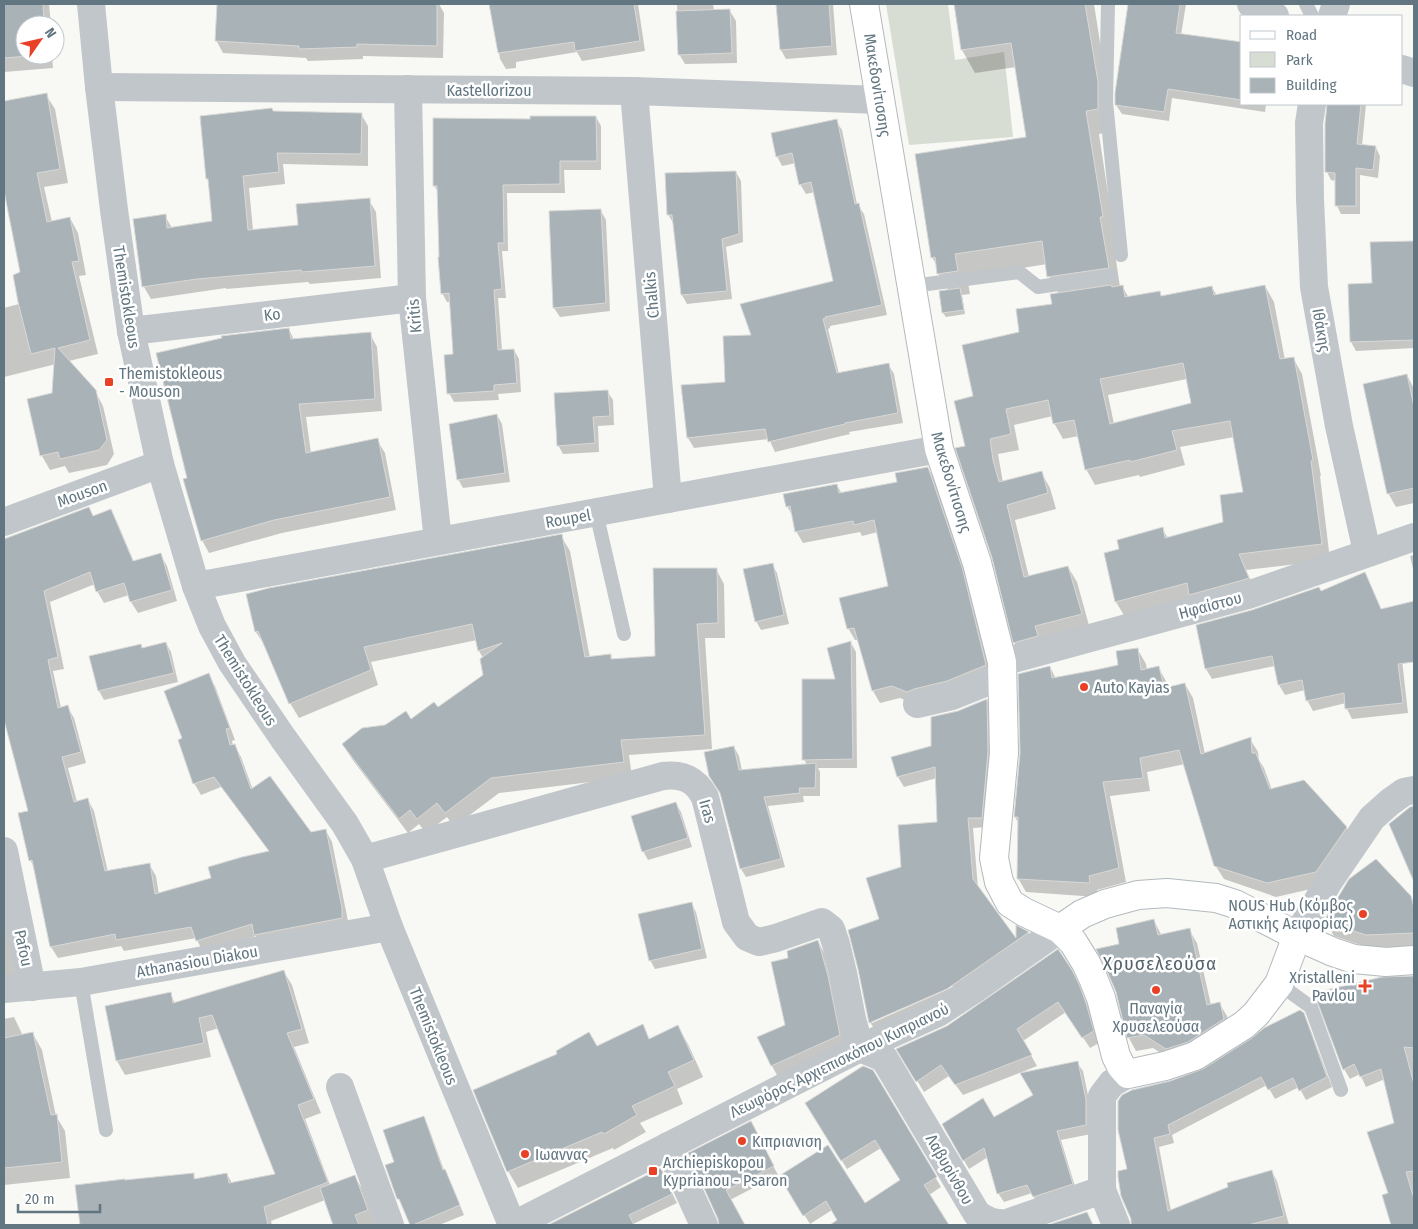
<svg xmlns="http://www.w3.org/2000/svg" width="1418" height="1229" font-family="'Fira Sans Condensed',sans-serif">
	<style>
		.green { fill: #d8ddd4 }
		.shadow { fill: #0003; fill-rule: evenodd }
		.building { fill: #a8b2b7; stroke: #d9d9d7; fill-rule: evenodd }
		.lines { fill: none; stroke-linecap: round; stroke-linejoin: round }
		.secondary-casing { stroke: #b3babe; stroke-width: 30 }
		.service { stroke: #c0c6c9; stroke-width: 14 }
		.minor { stroke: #c0c6c9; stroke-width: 28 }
		.tertiary { stroke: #c0c6c9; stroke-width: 28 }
		.secondary { stroke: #fff; stroke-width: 28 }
		.poi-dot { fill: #e84125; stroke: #fff; stroke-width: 2 }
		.labels { text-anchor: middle; stroke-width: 5; stroke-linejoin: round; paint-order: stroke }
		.street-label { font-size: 16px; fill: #627681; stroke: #fff }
		.poi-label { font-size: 16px; fill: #627681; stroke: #fff; text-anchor: start }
		.quarter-label { font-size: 19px; letter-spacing: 1px; fill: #54636c; stroke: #fff }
	</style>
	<rect width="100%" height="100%" fill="#f8f8f5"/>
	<path class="green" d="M886 4H948L955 60 1004 52 1013 137 909 145Z"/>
	<g class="shadow">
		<path d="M4 4H49L51 25H25V55H52L53 68 4 72Z"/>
		<path d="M218 4H439L444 13 443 58 363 56V59L308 61 306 58 223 53 216 40Z"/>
		<path d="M491 4H638L645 51 582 61 577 52 516 62V68L506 69 500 59Z"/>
		<path d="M677 4H713L714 11H730L736 21 737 63 685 64 679 54Z"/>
		<path d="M778 4H833L837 55 786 59 781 50Z"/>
		<path d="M955 4H1094L1110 106V132L1099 134 1115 240H1113L1120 287 1122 286 1129 298 1159 292 1162 297 1212 287 1217 296 1265 286 1274 302 1285 360 1293 358 1302 374 1321 476H1320L1330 560 1246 570 1257 594 1125 617 1116 602 1105 554 1121 550 1162 529 1168 538 1224 523 1244 493 1234 437 1180 447 1185 465 1140 477 1139 475 1095 485 1086 469 1079 436 1063 439 1054 423 1053 416 1014 425 1019 450 998 454 1003 483 1041 472 1050 488 1056 509 1015 520 1029 577 1068 567 1077 582 1090 629 1023 658 1014 642 966 447 975 397 1021 333 1053 305 1059 294 1049 276 1047 264 967 277 970 294 962 295 965 314 946 317 943 313 949 291 938 273 937 266 932 257 1027 138 1016 67 975 73 962 50ZM1187 379 1192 404 1114 424 1108 395Z"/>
		<path d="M1129 4H1186L1181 35 1242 44V104H1266L1265 112 1172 98 1169 121 1122 114 1116 105V94Z"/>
		<path d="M46 95 55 109 68 183 44 187 52 222 70 218 78 233 86 275 79 276 98 354 69 361 95 391 103 406 114 454 107 465 69 473 65 466 50 470 42 456 28 400 54 394 56 364 4 377V308L19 304 22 273 6 194H4V102Z"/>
		<path d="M1328 104H1366L1362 146 1376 148 1380 156 1378 178 1360 175V214H1341L1337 206 1336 181 1331 180 1327 172Z"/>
		<path d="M273 112 361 114 368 126V166L283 164 285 184 249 188 253 230 299 227 369 200 376 212 381 278 310 284 308 282 226 289V288L151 299 144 287 134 220 165 216 172 228 214 222 210 183 208 179Z"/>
		<path d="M596 117 601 126V170H564L565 193H507L508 251H502L506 298H498L502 351 514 350 519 359 521 392 498 394 499 400 454 402 449 393 454 355 451 302H447L442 293 439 194 434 185 532 120Z"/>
		<path d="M836 121 842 130 857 204 864 214 887 315 830 326V328L828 329 839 374 888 364 894 374 903 423 849 432 850 434 775 452 769 439 694 448 688 438 682 386 726 383 753 336 835 282 815 192 806 194 800 184 796 163 782 166 777 156Z"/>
		<path d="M736 172 741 181 743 242 726 247 732 299 687 304 682 295 673 223 668 214Z"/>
		<path d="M601 211 606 220 610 311 560 317 554 308Z"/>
		<path d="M1414 242V348L1356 351 1351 342 1373 285 1371 243Z"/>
		<path d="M289 329 294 340 370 334 377 347 382 411 306 417 311 453 377 440 385 453 396 510 282 533 209 553 202 540 188 479Z"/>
		<path d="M1407 375 1414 389V503L1396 507 1388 493Z"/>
		<path d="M607 391 613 400 614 425 598 426 599 452 563 454 558 445Z"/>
		<path d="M497 415 502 424 510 482 463 488 458 479Z"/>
		<path d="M928 468 935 480 968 581 992 677 914 704 900 698 880 703 873 691 858 640H855L848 628 889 587 878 532 862 536 860 532 803 543 796 531 793 517 787 506 837 485 842 494 898 483Z"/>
		<path d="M88 509 93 517 111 510 117 522 134 562 160 554 167 566 177 601 138 613 131 602 129 595 104 603 97 591 95 584 50 602 64 669 53 671 61 708 67 706 74 718 86 763 68 768 77 802 88 800 94 811 108 872 149 864 156 876 159 895 213 879 270 852 221 787 201 795 194 783 184 739 208 675 215 686 235 740 232 741 233 746H235L241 757 253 790 310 834 326 831 332 842 348 921 262 945 256 936 203 952 196 938 124 951 121 946 58 958 51 947 35 868 30 860V812L4 698V637H6L4 632V541Z"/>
		<path d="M561 536 570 551 590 658 610 655 613 660 657 657 716 569 724 584 725 638H705L712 749 629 755 632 777 499 793 454 827 447 817 426 833 419 824 408 833 352 759 343 745 411 720 437 709 484 675 483 658 479 651 477 640 371 662 378 685 299 718 290 703 265 646 256 632 247 595Z"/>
		<path d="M1414 555V573L1410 556Z"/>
		<path d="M772 564 777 573 789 624 761 630 756 621Z"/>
		<path d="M1321 593 1382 610 1414 602V658L1402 660 1408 713 1352 719 1347 709 1346 703 1313 711 1307 700 1305 690 1285 695 1279 685 1275 666 1212 679 1206 669 1197 626Z"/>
		<path d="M166 643 171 652 178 682 104 700 99 691 142 649Z"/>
		<path d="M851 643 856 652 857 768H818L820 772V796H803L804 802 768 806 785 867 746 877 741 869 734 747 739 756 742 771 807 765 804 759Z"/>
		<path d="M1138 650 1146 664 1147 670 1158 667 1166 681 1168 688 1185 684 1193 698 1205 754 1250 739 1258 752 1259 760 1264 768 1272 790 1346 827 1354 842 1324 886 1276 897 1224 879 1215 865 1185 764 1147 772 1150 791 1110 796 1126 882 1097 890V897L1026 892 1018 878 1019 824 1015 817 1050 667 1056 679 1119 666Z"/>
		<path d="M987 700 992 710 987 827 973 828 978 888 1017 942V927L1028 933 1034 942 952 999 876 1032 870 1022 880 920 902 867 938 823 937 778 904 787 898 777 893 758 932 747 958 712ZM952 985 953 987 872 1023V1020Z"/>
		<path d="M676 803 681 812 692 847 648 860 643 851Z"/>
		<path d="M1414 807V879L1390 824 1411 808Z"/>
		<path d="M1376 860 1414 901V948L1375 950 1334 936 1325 921Z"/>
		<path d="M691 903 696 912 707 958 655 969 650 960Z"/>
		<path d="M4 917 16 976 4 979Z"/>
		<path d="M1154 921 1161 934 1189 930 1197 943 1211 1005 1219 1003 1227 1016 1231 1033 1175 1062 1153 1048 1136 1051 1129 1038 1121 945Z"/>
		<path d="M818 941 824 953 846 1048 778 1077 772 1066 787 1025 790 959Z"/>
		<path d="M284 972 292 985 309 1043 294 1047 321 1113 305 1119 330 1185 355 1177 363 1190 375 1224 371 1225H334L325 1200 271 1221 272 1225H82L77 1186 193 1175 196 1180 227 1174 232 1183 276 1175 219 1028 206 1032 211 1057 125 1075 117 1061 106 1007 170 994 175 1003Z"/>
		<path d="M1414 977V1142L1408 1144 1414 1164V1225H1392L1383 1196 1389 1194 1395 1124 1385 1079 1366 1087 1360 1074 1350 1079 1344 1069 1382 979Z"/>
		<path d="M1078 983 1092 1016 1099 1043 1090 1048 1066 1012 1023 1041 1037 1066 1022 1072V1074L1077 1063 1083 1071 1091 1110V1134L1061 1140 1077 1193 1039 1206 1032 1193 1004 1202 998 1193 988 1157 969 1169 943 1125 994 1119 1035 1096 1022 1072 963 1095 949 1076 924 1092 898 1049Z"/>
		<path d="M1303 1013 1308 1023 1332 1087 1306 1100 1299 1087 1275 1099 1267 1085 1172 1135 1174 1143 1159 1147 1171 1211 1272 1172 1277 1181 1289 1225H1133L1129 1170 1170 1082 1204 1070Z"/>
		<path d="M14 1017 23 1036 33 1034 42 1050 56 1116 65 1131 70 1178 4 1185V1019Z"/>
		<path d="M642 1026 650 1040 678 1027 688 1044 703 1077 677 1089 683 1104 640 1123 646 1132 614 1150 613 1148 518 1188 508 1171 559 1054 597 1047Z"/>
		<path d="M872 1071 941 1187 929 1195 948 1225H874L868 1215 851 1225H842L832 1210 810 1224 786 1186 864 1204 901 1181 881 1148 847 1169 812 1112Z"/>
		<path d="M423 1117 428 1126 444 1170 449 1179 464 1215 439 1225H411L399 1199 395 1162Z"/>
		<path d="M755 1132 778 1175 730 1200 744 1225H720L719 1218 690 1154Z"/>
		<path d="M660 1169 677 1203 633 1224V1225H551Z"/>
	</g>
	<g class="building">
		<path d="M4 4H43L44 25H25V55H40L4 58Z"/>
		<path d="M217 4H437V46L357 44V47L299 49V46L215 41Z"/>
		<path d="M489 4H634L640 41 575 51 574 42 498 53Z"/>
		<path d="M776 4H829L832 46 780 50Z"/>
		<path d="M954 4H1085L1098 82V109L1086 111 1103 217H1100L1109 268 1047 277 1042 241 955 254 958 271 937 274 935 257 931 258 915 154 1026 137 1011 43 961 50Z"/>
		<path d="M1128 4H1180L1176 33 1242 42V100L1168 89 1164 112 1115 105V93Z"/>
		<path d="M730 9 732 53 678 55 676 11Z"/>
		<path d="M47 93 60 169 37 173 47 222 70 217 79 261 72 262 90 340 58 348 96 390 107 440 99 450 60 459 58 452 40 456 27 399 52 393 55 348 31 354 18 302 13 275 20 272 4 191V101Z"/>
		<path d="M1327 104H1361L1357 144 1376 146 1373 170 1356 168V206H1335V173L1325 172V124Z"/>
		<path d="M272 108 273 111 362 113 361 154 277 153 279 172 243 176 248 230 298 225 296 204 370 198 375 266 302 272 301 270 197 279 142 287 133 219 166 214 167 228 212 221 208 179H206L200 116Z"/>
		<path d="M530 116H596L597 161H560V184L503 185 504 243H498L502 289 494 290 498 350 514 349 517 383 494 385V391L447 394 444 355 453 354 449 293 441 294 438 257H439L437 186H433V118L530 119Z"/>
		<path d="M837 119 855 204 859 203 882 305 825 317 826 318 823 319 837 373 889 363 898 413 845 423V424L768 442 765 429 687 438 681 385 725 382 723 336 751 335 740 304 833 281 811 182 799 185 792 153 776 157 771 133Z"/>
		<path d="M736 171 739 234 722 239 727 291 681 295 672 215H667L665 173Z"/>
		<path d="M601 209 606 303 553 308 549 211Z"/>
		<path d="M1414 241V340L1350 342 1348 284 1372 283 1370 242Z"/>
		<path d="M1111 285 1112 287 1123 285 1125 297 1160 291 1161 296 1212 286 1214 295 1265 285 1280 359 1294 357 1313 460 1311 461 1322 544 1239 554 1249 578 1243 580 1189 595 1187 583 1115 602 1104 553 1119 549 1117 540 1163 527 1165 538 1223 522 1220 495 1243 492 1230 421 1172 431 1177 450 1130 462V460L1085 470 1074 420 1053 424 1048 400 1006 409 1011 434 990 439 993 460 999 482 1042 471 1048 493 1007 505 1024 577 1068 566 1082 614 1035 626 1038 636 1013 643 992 558 955 448 965 446 954 401 973 396 962 345 1019 332 1016 309 1052 304 1050 294ZM1183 363 1191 403 1110 424 1100 379Z"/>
		<path d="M960 288 964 310 942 313 939 291Z"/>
		<path d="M289 328 291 339 371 332 375 399 299 404 306 453 378 438 390 497 274 520 201 541 183 479 187 478 156 353 222 338 221 336Z"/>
		<path d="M1407 374 1414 407V488L1387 494 1363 384Z"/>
		<path d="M608 390 610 416 593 417 595 443 557 446 554 393Z"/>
		<path d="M497 414 505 473 457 480 449 424Z"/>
		<path d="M928 467 962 567 986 665 947 681 914 689 907 692 892 686 872 691 854 628 847 629 839 598 888 586 874 520 854 525 853 521 795 532 790 506 786 507 783 494 837 484 839 493 897 482 895 473Z"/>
		<path d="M89 507 93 516 111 509 133 561 161 553 172 590 130 602 124 583 96 592 90 572 44 591 58 657 48 660 58 708 68 705 81 752 62 757 74 802 88 798 105 871 150 863 155 894 211 878 208 867 242 857 269 851 214 777 193 784 178 740 182 738 164 691 209 673 230 728 226 729 230 745 235 744 251 789 270 776 311 832 326 829 342 908V918L254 935 252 924 196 941 191 927 116 940 115 934 50 947 32 860 29 861 18 813 28 811 4 720V539Z"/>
		<path d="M562 534 585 657 611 654V659L655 656 653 568H717L718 623 697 624 705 735 621 740 624 762 491 778 445 813 437 803 417 819 410 810 399 819 342 744 362 728 385 725 406 711 411 719 434 702 438 707 483 675 480 659 502 643 478 651 472 624 364 647 371 670 289 704 258 631 255 632 246 594 269 588Z"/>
		<path d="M773 563 784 615 755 622 743 569Z"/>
		<path d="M1365 572 1381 609 1414 601V662L1398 664 1403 703 1345 709 1344 693 1306 701 1302 680 1278 685 1272 656 1205 669 1196 625 1252 610 1319 587 1321 591Z"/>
		<path d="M851 641 853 759 802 760V679H835L827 648Z"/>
		<path d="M166 642 174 673 98 691 89 656 141 644 142 648Z"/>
		<path d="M1138 648 1141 670 1159 666 1164 688 1185 683 1201 754 1251 737 1252 753H1256L1270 789 1304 780 1347 827 1316 872 1267 883 1214 866 1179 750 1140 758 1143 778 1103 782 1119 868 1089 876 1090 883 1017 879 1018 817H1014L1020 753 1018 674 1050 666 1052 678 1095 670 1118 665 1116 651Z"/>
		<path d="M987 699 988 752 982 818H968L973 879 1016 938V925L1029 932 947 989 869 1023 858 969 848 930 879 919 866 878 901 867 898 825 937 822 935 767 897 777 891 757 931 746V717L958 711Z"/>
		<path d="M734 746 739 770 816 763 815 788H799L800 793 764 797 781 859 740 869 720 793 709 776 704 752Z"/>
		<path d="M676 802 688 838 642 852 631 816Z"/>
		<path d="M1414 806V882L1389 824 1410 807Z"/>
		<path d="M1376 859 1411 896 1414 908V933L1366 935 1324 921 1349 879Z"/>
		<path d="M692 902 702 949 649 961 638 914Z"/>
		<path d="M1154 919 1158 935 1190 928 1207 1005 1220 1002 1224 1019 1188 1042 1166 1049 1144 1035 1127 1038 1116 992 1107 971 1096 949 1119 944 1116 928Z"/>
		<path d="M818 940 828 976 840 1035 771 1066 757 1037 785 1025 771 962 788 958 787 951Z"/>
		<path d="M1058 949 1072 970 1079 984 1086 1003 1094 1031 1082 1038 1058 1002 1017 1029 1032 1055 955 1085 941 1065 916 1082 896 1049 947 1026Z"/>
		<path d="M284 970 302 1029 287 1033 314 1099 298 1105 328 1182 264 1207 268 1225H80L75 1185 125 1179V1180L194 1173V1179L227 1173 229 1183 275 1174 212 1015 199 1018 204 1043 116 1061 105 1006 171 992 173 1003Z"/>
		<path d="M1414 976V1048L1404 1047 1414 1084V1171L1406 1172 1414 1199V1225H1391L1382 1195 1388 1193 1367 1132 1394 1123 1381 1069 1360 1077 1354 1064 1343 1070 1317 1001 1324 998 1322 991 1382 977Z"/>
		<path d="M1300 1010 1304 1013 1327 1077 1299 1091 1293 1078 1268 1090 1261 1077 1168 1125 1170 1134 1154 1138 1168 1211 1228 1187 1227 1183 1272 1170 1284 1216 1248 1225H1131V1219L1121 1196 1118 1177V1171L1127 1169 1118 1130V1101L1122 1095 1132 1090 1170 1081 1203 1069 1252 1038 1264 1028Z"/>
		<path d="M643 1024 649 1039 678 1025 694 1060 668 1072 675 1086 632 1106 637 1115 604 1134 602 1132 507 1172 473 1090 557 1054 556 1051 589 1032 597 1046Z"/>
		<path d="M33 1032 51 1115 57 1114 62 1162 4 1168V1038Z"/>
		<path d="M1078 1061 1086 1100V1125L1057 1131 1073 1184 1033 1197 1027 1185 997 1194 984 1148 963 1161 942 1124 983 1098 994 1117 1033 1095 1020 1073Z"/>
		<path d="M863 1066 873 1070 937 1177 924 1185 949 1225H830L837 1220 826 1201 803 1216 779 1176 828 1145 865 1203 900 1180 875 1140 841 1161 805 1103Z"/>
		<path d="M424 1116 443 1170 445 1169 460 1205 413 1225H410L399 1199H397L385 1165 394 1162 383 1130Z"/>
		<path d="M751 1121 774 1166 726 1190 745 1225H719L718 1219 688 1153Z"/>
		<path d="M661 1168 672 1194 629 1215 634 1225H548Z"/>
		<path d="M355 1175 368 1210 355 1215 359 1225H333L320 1188Z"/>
		<path d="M1087 1212 1093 1225H1048Z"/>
	</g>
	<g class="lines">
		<defs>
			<g id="secondary">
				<path d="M864 4 939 449 977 563 1002 662 1004 753 994 858 999 882 1010 903 1024 912 1060 929 1073 942 1086 963 1093 978 1101 998 1116 1056 1121 1066 1128 1074 1165 1066 1195 1056 1244 1025 1256 1014 1279 984 1297 936"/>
				<path d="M1060 929 1082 914 1105 904 1138 895 1167 893 1216 898 1235 904 1297 936 1333 952 1354 959 1386 962 1414 960"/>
			</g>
		</defs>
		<use href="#secondary" class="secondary-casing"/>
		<g class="service">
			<path d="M1108 4 1106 102 1121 255"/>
			<path d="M1306 4 1312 16"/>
			<path d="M912 286 1019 272 1038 287 1111 276"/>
			<path d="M596 512 624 634"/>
			<path d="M81 982 106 1130"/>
			<path d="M1279 984 1311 1007 1341 1090"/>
		</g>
		<g class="minor">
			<path d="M1251 4 1275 16"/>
			<path d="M1332 16 1336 4"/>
			<path d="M1402 69 1414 73"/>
			<path d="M99 87 634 91 880 100"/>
			<path d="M408 89 412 298 438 541"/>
			<path d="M634 91 668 499"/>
			<path d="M1312 104 1309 123 1310 199 1314 287 1339 426 1367 552"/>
			<path d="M131 331 412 298"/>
			<path d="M4 522 160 464"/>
			<path d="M196 586 939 449"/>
			<path d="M1002 662 1248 595 1414 537"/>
			<path d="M917 704 952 696 1002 676"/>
			<path d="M4 851 32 987"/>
			<path d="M365 859 663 776C683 774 695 779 705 797L736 922 747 937 759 942 776 938 822 922 831 929 836 944 843 973 852 1019 860 1048 884 1058 977 1214C987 1221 995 1224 1007 1223L1102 1190"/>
			<path d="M1297 936 1329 881 1372 818 1390 802 1404 792 1414 790"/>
			<path d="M4 989 81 982 389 927"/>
			<path d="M340 1087 390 1225"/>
			<path d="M668 1146 704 1225"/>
		</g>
		<g class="tertiary">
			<path d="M91 4 99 87 114 210 131 331 160 464 196 586 212 626 232 663 283 738 345 824 365 859 389 927 512 1225"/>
			<path d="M514 1225 860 1048 938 1013 976 988 1060 929"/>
			<path d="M1116 1225 1102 1190V1096L1112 1083 1128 1074"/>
		</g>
		<use href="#secondary" class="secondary"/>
	</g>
	<g class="poi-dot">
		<rect x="104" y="377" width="10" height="10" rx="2.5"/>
		<circle cx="1084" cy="687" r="5"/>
		<circle cx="1363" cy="914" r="5"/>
		<path d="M1362.5 978.5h5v5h5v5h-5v5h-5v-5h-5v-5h5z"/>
		<circle cx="1156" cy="990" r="5"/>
		<circle cx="742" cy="1141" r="5"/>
		<circle cx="525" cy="1154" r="5"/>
		<rect x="648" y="1166" width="10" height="10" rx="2.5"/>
	</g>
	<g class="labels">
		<g class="street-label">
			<text transform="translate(878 85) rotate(81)" y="6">Μακεδονίτισσης</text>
			<text x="489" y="96">Kastellorizou</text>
			<text transform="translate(651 295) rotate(-95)" y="6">Chalkis</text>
			<text transform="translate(127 297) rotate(81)" y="6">Themistokleous</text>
			<text transform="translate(272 314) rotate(-7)" y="6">Ko</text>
			<text transform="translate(414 316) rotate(-95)" y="6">Kritis</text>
			<text transform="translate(1322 330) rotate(80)" y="6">Ιθάκης</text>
			<text transform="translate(952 482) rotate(73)" y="6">Μακεδονίτισσης</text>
			<text transform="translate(82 493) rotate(-20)" y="6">Mouson</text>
			<text transform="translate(568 518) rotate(-10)" y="6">Roupel</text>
			<text transform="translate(1210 605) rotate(-15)" y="6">Ηφαίστου</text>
			<text transform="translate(246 680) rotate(58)" y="6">Themistokleous</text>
			<text transform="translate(708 811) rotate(74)" y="6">Iras</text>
			<text transform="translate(24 948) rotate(78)" y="6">Pafou</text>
			<text transform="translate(197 961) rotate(-10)" y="6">Athanasiou Diakou</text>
			<text transform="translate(434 1036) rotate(68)" y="6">Themistokleous</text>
			<text transform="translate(839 1060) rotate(-26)" y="6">Λεωφόρος Αρχιεπισκόπου Κυπριανού</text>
			<text transform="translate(950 1169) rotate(60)" y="6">Λαβυρίνθου</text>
		</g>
		<g class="poi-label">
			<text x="119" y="379">Themistokleous<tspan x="119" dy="18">- Mouson</tspan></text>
			<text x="1094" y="693">Auto Kayias</text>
			<text x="1353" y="911" text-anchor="end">NOUS Hub (Κόμβος<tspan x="1353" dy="18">Αστικής Αειφορίας)</tspan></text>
			<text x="1355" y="983" text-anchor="end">Xristalleni<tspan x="1355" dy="18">Pavlou</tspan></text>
			<text x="1156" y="1014" text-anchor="middle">Παναγία<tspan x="1156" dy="18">Χρυσελεούσα</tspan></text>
			<text x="752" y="1147">Κιπριανιση</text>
			<text x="535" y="1160">Ιωαννας</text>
			<text x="663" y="1168">Archiepiskopou<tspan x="663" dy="18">Kyprianou - Psaron</tspan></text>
		</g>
		<g class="quarter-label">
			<text x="1160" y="970">Χρυσελεούσα</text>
		</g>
	</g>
	<rect width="1418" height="1229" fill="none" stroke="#627681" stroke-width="10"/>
	<rect x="1240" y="15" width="162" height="90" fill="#ffffff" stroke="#c0c8cd"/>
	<rect x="1250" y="31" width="25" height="8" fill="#ffffff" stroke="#c0c8cd"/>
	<text x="1286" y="40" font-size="15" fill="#627681">Road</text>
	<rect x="1250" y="52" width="25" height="15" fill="#d8ddd4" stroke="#c0c8cd"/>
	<text x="1286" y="65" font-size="15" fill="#627681">Park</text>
	<rect x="1250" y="78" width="25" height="15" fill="#a8b2b7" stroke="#c0c8cd"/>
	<text x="1286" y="90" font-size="15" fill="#627681">Building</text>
	<g transform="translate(40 40) rotate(56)"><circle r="24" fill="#ffffff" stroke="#c0c8cd"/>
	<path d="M0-4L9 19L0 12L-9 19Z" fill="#e84125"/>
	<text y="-8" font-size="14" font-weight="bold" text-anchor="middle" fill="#627681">N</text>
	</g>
	<path d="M18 1204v8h82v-8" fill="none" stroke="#627681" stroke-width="2.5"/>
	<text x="25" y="1204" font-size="15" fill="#627681" stroke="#ffffff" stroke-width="4" paint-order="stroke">20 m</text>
</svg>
